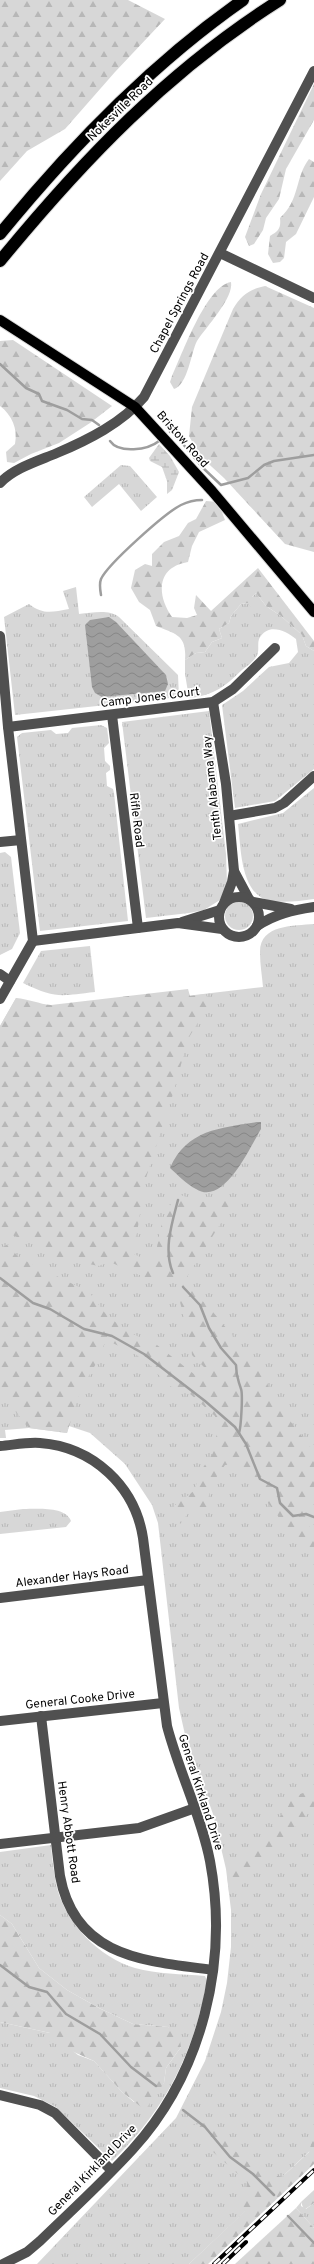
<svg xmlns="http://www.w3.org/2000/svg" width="314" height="2264" font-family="Overpass,sans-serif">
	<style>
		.grass { fill: url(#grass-tufts); fill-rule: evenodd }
		.forest { fill: url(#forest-firs) }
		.wetland { fill: url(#wetland-marsh) }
		.water { fill: url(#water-waves) }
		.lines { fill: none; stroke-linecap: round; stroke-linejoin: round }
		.stream { stroke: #9e9e9e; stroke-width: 2.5 }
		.major-casing { stroke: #dbdbdb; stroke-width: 12 }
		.highway-casing { stroke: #dbdbdb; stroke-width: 14 }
		.minor { stroke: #505050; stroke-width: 10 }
		.major { stroke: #000; stroke-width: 10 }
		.highway { stroke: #000; stroke-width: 12 }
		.rail-casing { stroke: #000; stroke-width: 4 }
		.rail { stroke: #fff; stroke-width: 2.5; stroke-dasharray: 8; stroke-linecap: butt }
		.labels { text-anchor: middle; stroke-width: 3.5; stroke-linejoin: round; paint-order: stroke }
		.street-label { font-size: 12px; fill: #000; stroke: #fff }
	</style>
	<defs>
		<pattern id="grass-tufts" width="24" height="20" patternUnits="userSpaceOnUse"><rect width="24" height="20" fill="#d7d7d7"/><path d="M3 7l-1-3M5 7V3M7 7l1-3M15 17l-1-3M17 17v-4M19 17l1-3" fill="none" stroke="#b7b7b7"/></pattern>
		<pattern id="forest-firs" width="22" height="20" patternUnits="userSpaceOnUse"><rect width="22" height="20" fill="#d7d7d7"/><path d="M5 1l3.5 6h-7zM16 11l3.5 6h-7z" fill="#b7b7b7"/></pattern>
		<pattern id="wetland-marsh" width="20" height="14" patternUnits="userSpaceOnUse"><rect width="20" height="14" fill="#d7d7d7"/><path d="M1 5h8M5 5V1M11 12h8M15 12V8" fill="none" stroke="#b7b7b7"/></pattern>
		<pattern id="water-waves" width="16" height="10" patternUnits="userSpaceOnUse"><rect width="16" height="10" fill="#9e9e9e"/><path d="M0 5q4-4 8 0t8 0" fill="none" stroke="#868686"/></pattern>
	</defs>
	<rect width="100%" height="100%" fill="#fff"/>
	<g class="grass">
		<path d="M121 465 130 466 157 497 141 511 119 484 92 507 84 497Z"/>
		<path d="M76 587 79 614C93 613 108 609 119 617L178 675 179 697 15 715 4 617 29 604C43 615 52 612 69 609L63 591ZM112 619 163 672 168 680Z"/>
		<path d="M256 593 266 606 281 616 302 635 306 646 314 651V769L275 801 235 808 222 705 243 691 269 667 289 663 298 652 296 639C286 631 268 622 259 639 257 645 260 652 256 657 253 662 247 666 242 670 224 687 215 695 189 698L185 674V660L196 653 205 652 212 642 222 638 219 629 229 623 231 616 241 604 248 603 251 606 252 597Z"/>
		<path d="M209 711 226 854 227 884 220 900 204 910 189 913 146 918 122 722Z"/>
		<path d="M101 725 107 728 109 743 104 748 105 761 110 766V770L106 773 107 786 113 789 114 793 128 921 40 931 17 737 22 733 51 730 56 734 68 733 72 728Z"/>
		<path d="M314 788V899C300 901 285 903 271 901 240 896 241 847 238 824L283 813Z"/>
		<path d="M5 852 11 857 20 933 12 949 0 955V853Z"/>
		<circle cx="239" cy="916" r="14"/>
		<path d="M314 924V2147L189 2264H37L176 2118 205 2061 221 2012 227 1983 231 1947V1910L226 1869 213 1814 186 1739 179 1708 158 1523 152 1505 125 1464 90 1433 69 1426 67 1433 29 1428 5 1430 6 1438H0V1026L16 998 33 1006 59 1011 263 987C262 976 260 964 260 953 259 924 294 926 314 924Z"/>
		<path d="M90 946 95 992C60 996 56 999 23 983L41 951Z"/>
		<path d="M23 1509C36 1509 66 1506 71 1521L66 1527 0 1534V1512Z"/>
		<path d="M51 1845C52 1859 54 1874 57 1888 67 1925 99 1957 135 1968 157 1974 182 1974 205 1976L207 1981C194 2052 165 2111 112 2161L56 2107 34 2096 0 2088V2022L50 2033 78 2055 94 2061 122 2092 134 2102 164 2083 166 2068 181 2047 168 2027 133 2024 99 2008 67 1990 39 1968 12 1924 0 1915V1852Z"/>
		<path d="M301 2202V2206L306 2209 314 2203V2228L296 2208Z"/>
	</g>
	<g class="forest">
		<path d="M0 0H128L165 19 115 72 65 129 27 151 0 181Z"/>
		<path d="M314 84V120L286 169 279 199 266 218 263 230 254 244 249 246 245 237 261 194Z"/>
		<path d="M309 159 314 162V197L296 234 286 242 284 258 280 262 273 263 268 254 270 236C279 231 281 228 280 218 300 200 295 177 309 159Z"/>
		<path d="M231 282C234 298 206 327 197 341 191 352 188 385 174 389L170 382 172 376C182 355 206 286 231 282Z"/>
		<path d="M265 286 314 308V552L285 544 224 478 200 456 189 436 192 407 233 309C241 295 250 289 265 286Z"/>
		<path d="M13 340 112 406 90 423 59 443 31 454 14 463 7 462 6 452 15 444C18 429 12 415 0 406V341Z"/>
		<path d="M206 501 218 502 225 520 199 532 192 546 188 562C157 567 156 594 172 617L187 618 197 615 194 608 196 595 211 611 258 568 314 641V651L306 646 302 635 281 616 266 606 256 593 252 597 254 603 251 607 248 603 241 604 231 616 229 623 219 629 222 638 212 642 205 652 196 653 185 660C187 635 176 634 156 626L150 610 139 602 131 588 135 570 145 564 152 566V554L164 542 179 536 188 523 196 519Z"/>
		<path d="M188 989 190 996 206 994 209 1004 188 1039 173 1094 145 1181 137 1233 130 1252 148 1261 155 1257C160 1235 161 1207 181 1195L199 1202 226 1200 231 1207 185 1280H151L110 1262 98 1266 72 1260 58 1261 32 1243 0 1230V1026L16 998C29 999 39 1004 51 1005Z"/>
		<path d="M8 1244 18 1257 89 1292 105 1313 126 1331 157 1345 199 1378 204 1373V1367L192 1355 191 1345 178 1294 184 1283 208 1306 265 1375 271 1396 314 1452V1492H312L308 1508V1521L314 1538V1559L296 1540 244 1471 236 1464 225 1465C214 1479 209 1489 207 1507L199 1510 192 1508 180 1524 174 1506 195 1490 199 1473 212 1455 217 1433 215 1416 189 1393 167 1385 151 1366 134 1353 106 1340 97 1362 81 1389 67 1433 29 1428 0 1393V1249Z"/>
		<path d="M314 1789V1807L236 1891 229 1892 227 1875 287 1809 292 1797Z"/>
		<path d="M0 1915 12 1924 39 1968 67 1990 99 2008 133 2024 168 2027 179 2034 181 2047 166 2068 164 2083 145 2110 122 2092 94 2061 49 2041 50 2033 0 2022Z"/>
		<path d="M211 2122 233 2150 243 2156 252 2168 282 2177 309 2152 314 2133V2164L208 2264H189L245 2211 239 2203 246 2192 247 2182 212 2151 197 2132 190 2128 194 2125Z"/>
		<path d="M314 2190V2203L304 2210 301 2202Z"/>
		<path d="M296 2208 314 2228V2264H235Z"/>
	</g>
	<path class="wetland" d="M159 444 170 456 179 472 172 490 167 494V481L162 467 150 461 149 458Z"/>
	<g class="water">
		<path d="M109 617 116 622 166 675 168 684 165 691 102 697 95 693 92 687 85 625 90 620Z"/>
		<path d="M257 1122H261V1129C250 1147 224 1207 196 1189 186 1184 178 1175 170 1168 187 1129 221 1128 257 1122Z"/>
	</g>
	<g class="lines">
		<g class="stream">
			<path d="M0 364 26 388 39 394 42 401 67 410 82 419 92 420 99 425"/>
			<path d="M170 432H173L202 467 221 485 248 478 264 465 274 461 314 455"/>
			<path d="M110 441C119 454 148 450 159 441"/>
			<path d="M101 595C100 589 99 584 101 579 108 564 165 513 181 505 187 502 194 500 202 500"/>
			<path d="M173 1273C163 1250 172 1223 178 1200"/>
			<path d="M0 1278 33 1303 50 1309 84 1329 112 1336 144 1354 205 1401 235 1427 246 1444 260 1479 277 1488 280 1503 293 1516 306 1514 314 1517"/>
			<path d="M183 1287 200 1305 209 1328 221 1348 236 1365C236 1377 238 1379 241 1389 243 1394 241 1428 239 1433"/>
			<path d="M0 1965 29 1987 47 1992 66 2014 100 2034 131 2067 156 2086"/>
			<path d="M183 2110 205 2127 230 2157 253 2174 274 2195"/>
			<path d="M288 2216 314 2243"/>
		</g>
		<defs>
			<path id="major" d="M0 320 135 407 212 491 314 612"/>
			<g id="highway">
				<path d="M0 234C71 147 150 65 243 0"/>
				<path d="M0 261C83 160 169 70 280 0"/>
			</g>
		</defs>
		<use href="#major" class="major-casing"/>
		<use href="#highway" class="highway-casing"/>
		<g class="minor">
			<path d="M220 253 314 298"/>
			<path d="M0 483C14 468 38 461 57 453 88 440 122 423 144 397L314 71"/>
			<path d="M0 636 8 727 33 941 0 999"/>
			<path d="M213 702 226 784 234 871 232 882 224 903"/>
			<path d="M112 715 138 928"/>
			<path d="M8 727 213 702 233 689 275 648"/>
			<path d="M229 816 275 808 284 803 314 776"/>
			<path d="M0 842 21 840"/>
			<path d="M234 871 249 899"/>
			<circle cx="239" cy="917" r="20"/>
			<path d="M253 902 291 909"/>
			<path d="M182 922 220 910"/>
			<path d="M257 926C275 914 293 910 314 907"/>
			<path d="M33 941 178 923 222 929"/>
			<path d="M0 974 10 981"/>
			<path d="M0 1446C13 1445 26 1442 40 1443 93 1447 135 1486 143 1538L167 1726C179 1772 201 1815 210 1861 229 1963 202 2073 133 2149 104 2181 71 2211 40 2241L27 2252 3 2264"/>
			<path d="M0 1598 148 1580"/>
			<path d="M41 1716 60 1876C75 1958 146 1961 213 1970"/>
			<path d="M0 1721 163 1703"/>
			<path d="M0 1844 139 1828 195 1808"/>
			<path d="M0 2095 40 2105 55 2113 111 2170"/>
		</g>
		<use href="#major" class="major"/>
		<use href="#highway" class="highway"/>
		<defs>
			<g id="rail">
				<path d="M214 2264 314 2170"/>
				<path d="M223 2264 246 2242"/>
			</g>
		</defs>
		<use href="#rail" class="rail-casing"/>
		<use href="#rail" class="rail"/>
	</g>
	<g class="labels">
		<g class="street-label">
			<text transform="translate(120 109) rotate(-44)" y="4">Nokesville Road</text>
			<text transform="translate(179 303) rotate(-62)" y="4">Chapel Springs Road</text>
			<text transform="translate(183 439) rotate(48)" y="4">Bristow Road</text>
			<text transform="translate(150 697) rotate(-7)" y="4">Camp Jones Court</text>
			<text transform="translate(212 788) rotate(-96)" y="4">Tenth Alabama Way</text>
			<text transform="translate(137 820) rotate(83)" y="4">Rifle Road</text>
			<text transform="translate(72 1576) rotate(-7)" y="4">Alexander Hays Road</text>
			<text transform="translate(80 1699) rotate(-6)" y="4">General Cooke Drive</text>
			<text transform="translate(201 1792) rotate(72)" y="4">General Kirkland Drive</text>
			<text transform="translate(69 1832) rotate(82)" y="4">Henry Abbott Road</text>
			<text transform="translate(92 2170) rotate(-46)" y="4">General Kirkland Drive</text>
		</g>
	</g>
</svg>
